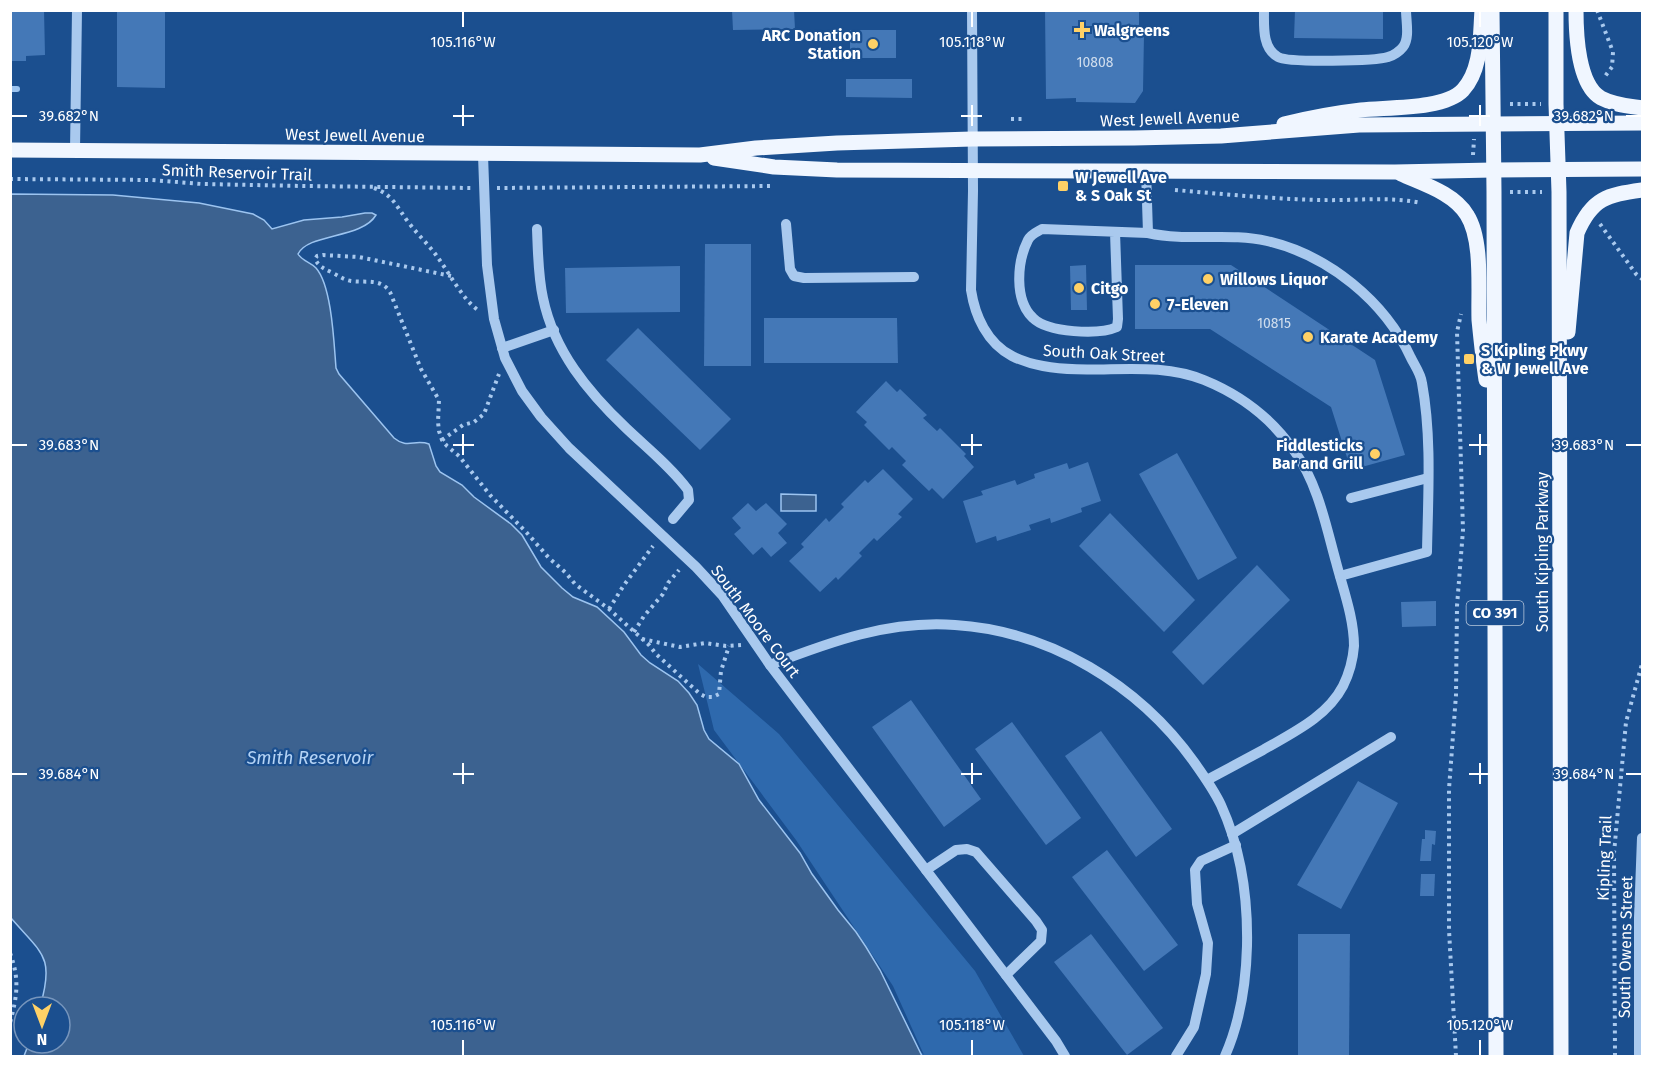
<svg xmlns="http://www.w3.org/2000/svg" width="1653" height="1067" font-family="'Fira Sans',sans-serif">
	<style>
		.green { fill: #2e69ad }
		.water { fill: #3c6290; stroke: #9cc4f0; stroke-width: 1.5 }
		.lines { fill: none; stroke-linecap: round; stroke-linejoin: round }
		.stream { stroke: #9cc4f0; stroke-width: 6 }
		.building { fill: #4478b7 }
		.path { stroke: #a9c9ee; stroke-width: 4; stroke-dasharray: 3 4.5; stroke-linecap: butt }
		.minor { stroke: #a9c9ee; stroke-width: 10 }
		.major { stroke: #f0f6ff; stroke-width: 15 }
		.ticks { fill: none; stroke: #fff; stroke-width: 2 }
		.poi-dot { fill: #ffd166; stroke: #1b4f8f; stroke-width: 2 }
		.labels { text-anchor: middle; stroke-width: 4.5; stroke-linejoin: round; paint-order: stroke }
		.number-label { font-size: 14px; fill: #d0dded }
		.shield { fill: #1b4f8f; stroke: #bbcadd; stroke-width: 1.5 }
		.shield-label { font-size: 15px; font-weight: bold; fill: #fff }
		.poi-label { font-size: 16px; font-weight: bold; fill: #fff; stroke: #1b4f8f; text-anchor: start }
		.street-label { font-size: 16px; fill: #fff; stroke: #1b4f8f }
		.water-label { font-size: 18px; font-style: italic; fill: #b5d3f5; stroke: #1b4f8f }
		.ticks-label { font-size: 15px; text-anchor: middle; fill: #fff; stroke: #1b4f8f; stroke-width: 4.5; stroke-linejoin: round; paint-order: stroke }
	</style>
	<rect width="100%" height="100%" fill="#1b4f8f"/>
	<path class="green" d="M698 664 779 734 975 971 1024 1056H922L917 1048 924 1055 893 986 796 840 714 730Z"/>
	<g class="water">
		<path d="M11 194 113 195 199 203 253 214 264 220 272 229 304 220 342 217 365 213H372L376 215C362 239 308 233 298 254 302 261 310 262 316 268 332 286 334 344 336 368L339 374 394 438C407 449 415 439 429 444L436 466 440 472 462 485 474 497 511 524 522 535 541 567 562 588 573 597 597 607 624 632 641 655 650 663 678 681 689 693 697 705 704 730 709 739 739 764 759 800 800 853 812 874 838 910 856 932 866 947 880 970 922 1056H24L29 1043H60V1007H40C55 956 42 954 11 918Z"/>
		<path d="M781 494 816 495V511H781Z"/>
	</g>
	<g class="lines">
		<path class="stream" d="M10 89H17"/>
	</g>
	<g class="building">
		<path d="M10 10H44L45 55 26 56V61H10Z"/>
		<path d="M117 10H165V88L117 87Z"/>
		<path d="M732 10H794L795 29 733 30Z"/>
		<path d="M1045 10H1139V34H1144L1143 91 1135 103 1076 102V98L1046 99Z"/>
		<path d="M1295 10H1383V39L1294 38Z"/>
		<rect x="850" y="30" width="46" height="28"/>
		<path d="M846 79H912V98L846 97Z"/>
		<path d="M705 244H751V366H704Z"/>
		<path d="M1086 265 1087 310H1071L1070 266Z"/>
		<path d="M1135 265H1231L1375 360 1405 455 1351 470 1331 407 1210 329H1135Z"/>
		<path d="M680 266V312L566 313 565 268Z"/>
		<path d="M764 318H897L898 363H764Z"/>
		<path d="M638 328 731 419 700 450 606 360Z"/>
		<path d="M886 381 897 392 900 389 927 415 923 418 937 431 940 428 966 454 964 456 974 467 943 499 932 488 929 491 902 465 906 461 892 447 889 450 864 425 867 422 856 412Z"/>
		<path d="M1177 453 1237 558 1198 580 1139 474Z"/>
		<path d="M1088 462 1101 501 1081 508 1082 512 1051 523 1050 518 1029 525 1031 530 997 541 996 536 976 543 963 501 983 495 981 491 1015 480 1017 485 1035 478 1034 474 1067 463 1069 469Z"/>
		<path d="M883 469 913 499 898 514 902 517 877 541 874 538 859 553 862 556 838 580 836 577 820 592 789 561 804 547 801 544 826 518 829 522 844 507 841 504 865 480 868 483Z"/>
		<path d="M748 503 756 511 766 503 787 524 778 533 787 543 771 557 762 547 753 555 734 534 741 528 732 518Z"/>
		<path d="M1110 513 1195 600 1164 632 1079 546Z"/>
		<path d="M1257 565 1290 600 1203 685 1172 652Z"/>
		<path d="M1436 601V626L1402 627 1401 602Z"/>
		<path d="M911 700 981 799 944 827 872 727Z"/>
		<path d="M1012 722 1081 818 1046 845 975 749Z"/>
		<path d="M1101 731 1172 829 1136 857 1065 756Z"/>
		<path d="M1358 781 1398 803 1341 909 1297 885Z"/>
		<path d="M1425 830 1436 831 1435 845 1432 844 1431 861H1420L1422 839H1425Z"/>
		<path d="M1107 850 1178 945 1144 971 1072 877Z"/>
		<path d="M1421 874H1435L1434 896H1420Z"/>
		<path d="M1091 934 1163 1028 1127 1055 1054 962Z"/>
		<path d="M1298 934H1350L1349 1055H1298Z"/>
	</g>
	<g class="lines">
		<g class="path">
			<path d="M1597 10 1613 52 1612 67 1603 79"/>
			<path d="M1510 104H1541"/>
			<path d="M1011 119H1022"/>
			<path d="M1473 155 1474 139"/>
			<path d="M10 179 151 180 202 184 303 186 471 188"/>
			<path d="M374 188C394 195 397 208 409 223 418 235 428 244 436 255 449 272 462 299 479 311"/>
			<path d="M497 188 774 186"/>
			<path d="M1175 190C1223 194 1272 199 1321 200 1354 201 1389 196 1421 203"/>
			<path d="M1510 192H1542"/>
			<path d="M1600 224 1636 274 1642 279"/>
			<path d="M451 276 359 257 323 255 317 256 315 259C319 267 325 269 333 273 339 276 344 280 351 281 366 283 381 278 390 292L421 369 439 400 438 422 439 431 442 440 447 446 459 456 490 495 527 533 549 558 566 573 575 584 609 609 649 645 656 654 700 694 706 697H713L719 694 721 671 729 646"/>
			<path d="M442 440 463 425 474 422 484 414 499 374"/>
			<path d="M609 609 624 585 653 546"/>
			<path d="M634 632 644 616 663 594 668 583 679 570"/>
			<path d="M642 639 680 647 705 643 726 646 741 645"/>
			<path d="M10 953C20 980 17 996 10 1023"/>
			<path d="M1456 1056 1449 930V789L1456 695 1457 606 1463 530 1457 332 1461 314"/>
			<path d="M1615 1056 1614 853 1626 722 1642 664"/>
		</g>
		<g class="minor">
			<path d="M972 10 973 191 971 290C975 316 987 343 1012 356 1022 361 1032 364 1043 366 1096 376 1153 359 1204 380 1241 395 1273 420 1295 452 1318 484 1326 526 1336 562 1343 589 1354 618 1354 646 1353 659 1349 674 1343 686 1327 717 1292 733 1263 750 1244 760 1226 770 1207 780"/>
			<path d="M1264 10C1264 26 1262 48 1278 57 1288 63 1376 61 1388 57 1393 56 1400 51 1403 47 1410 38 1406 21 1406 10"/>
			<path d="M75 150 77 10"/>
			<path d="M483 155 487 265 494 319 505 358 522 391 541 417 569 448 696 567 722 595 770 665 1056 1041 1065 1056"/>
			<path d="M786 224 790 269 794 276 804 278 914 277"/>
			<path d="M537 229C538 252 538 276 543 298 554 351 588 392 626 428 647 448 671 467 688 490L689 500 673 519"/>
			<path d="M1115 232 1118 319 1117 327C1099 335 1048 333 1033 318 1014 300 1017 262 1028 240 1031 234 1037 232 1042 229L1148 233 1146 171"/>
			<path d="M1148 233C1188 242 1229 232 1267 241 1328 255 1385 301 1411 358 1415 366 1421 374 1422 383 1432 438 1428 496 1427 552L1340 576"/>
			<path d="M502 348 554 330"/>
			<path d="M1351 498 1428 478"/>
			<path d="M770 665C830 642 889 620 955 625 1050 631 1139 685 1194 762 1204 776 1214 790 1221 805 1241 849 1248 897 1247 946 1246 984 1240 1022 1225 1056"/>
			<path d="M1232 834 1391 737"/>
			<path d="M926 870 956 850 967 849 976 852 1036 921 1042 930 1041 941 1006 975"/>
			<path d="M1176 1056 1194 1027 1206 974 1208 943 1197 904 1195 870 1201 861 1236 845"/>
			<path d="M1639 1056V918L1642 838"/>
		</g>
		<g class="major">
			<path d="M1492 10 1494 192 1496 1056"/>
			<path d="M1556 10V104L1559 192 1561 1056"/>
			<path d="M1576 10C1576 35 1578 85 1601 98 1614 105 1629 106 1642 108"/>
			<path d="M1284 124C1309 118 1335 113 1361 110 1387 107 1444 110 1463 90 1482 69 1480 36 1482 10"/>
			<path d="M10 150 700 155 756 148 837 143 972 139 1134 138 1221 136 1359 125 1642 123"/>
			<path d="M714 158 774 167 837 170 1395 172 1493 170 1642 169"/>
			<path d="M1401 174C1423 184 1454 193 1467 215 1483 240 1478 290 1479 320 1481 340 1483 360 1486 380"/>
			<path d="M1568 332 1577 233C1592 198 1607 195 1642 190"/>
		</g>
	</g>
	<path class="ticks" d="M463 12V27M972 12V27M1480 12V27M463 105V126M972 105V126M1480 105V126M12 116H27M453 116H474M961 116H982M1469 116H1490M1626 116H1641M463 434V455M972 434V455M1480 434V455M12 445H27M453 445H474M961 445H982M1469 445H1490M1626 445H1641M463 763V784M972 763V784M1480 763V784M12 774H27M453 774H474M961 774H982M1469 774H1490M1626 774H1641M463 1040V1055M972 1040V1055M1480 1040V1055"/>
	<g class="poi-dot">
		<path d="M1079 21h6v6h6v6h-6v6h-6v-6h-6v-6h6z"/>
		<circle cx="873" cy="44" r="6"/>
		<rect x="1057" y="180" width="12" height="12" rx="3"/>
		<circle cx="1208" cy="279" r="6"/>
		<circle cx="1079" cy="288" r="6"/>
		<circle cx="1155" cy="304" r="6"/>
		<circle cx="1308" cy="337" r="6"/>
		<rect x="1463" y="353" width="12" height="12" rx="3"/>
		<circle cx="1375" cy="454" r="6"/>
	</g>
	<g class="labels">
		<g class="number-label">
			<text x="1095" y="67">10808</text>
			<text x="1274" y="328">10815</text>
		</g>
		<rect class="shield" x="1466.5" y="601" width="57" height="24" rx="4.5"/>
		<g class="shield-label">
			<text x="1495" y="618">CO 391</text>
		</g>
		<g class="poi-label">
			<text x="1094" y="36">Walgreens</text>
			<text x="861" y="41" text-anchor="end">ARC Donation<tspan x="861" dy="18">Station</tspan></text>
			<text x="1075" y="183">W Jewell Ave<tspan x="1075" dy="18">&amp; S Oak St</tspan></text>
			<text x="1220" y="285">Willows Liquor</text>
			<text x="1091" y="294">Citgo</text>
			<text x="1167" y="310">7-Eleven</text>
			<text x="1320" y="343">Karate Academy</text>
			<text x="1481" y="356">S Kipling Pkwy<tspan x="1481" dy="18">&amp; W Jewell Ave</tspan></text>
			<text x="1363" y="451" text-anchor="end">Fiddlesticks<tspan x="1363" dy="18">Bar and Grill</tspan></text>
		</g>
		<g class="street-label">
			<text transform="translate(1170 118) rotate(-2)" y="6">West Jewell Avenue</text>
			<text transform="translate(355 135) rotate(1)" y="6">West Jewell Avenue</text>
			<text transform="translate(237 172) rotate(2)" y="6">Smith Reservoir Trail</text>
			<text transform="translate(1104 353) rotate(3)" y="6">South Oak Street</text>
			<text transform="translate(1542 552) rotate(-90)" y="6">South Kipling Parkway</text>
			<text transform="translate(756 621) rotate(53)" y="6">South Moore Court</text>
			<text transform="translate(1604 858) rotate(-88)" y="6">Kipling Trail</text>
			<text transform="translate(1625 947) rotate(-89)" y="6">South Owens Street</text>
		</g>
		<g class="water-label">
			<text x="310" y="764">Smith Reservoir</text>
		</g>
	</g>
	<g class="ticks-label">
		<text x="463" y="47">105.116°W</text>
		<text x="972" y="47">105.118°W</text>
		<text x="1480" y="47">105.120°W</text>
		<text x="1584" y="121">39.682°N</text>
		<text x="69" y="121">39.682°N</text>
		<text x="1584" y="450">39.683°N</text>
		<text x="69" y="450">39.683°N</text>
		<text x="1584" y="779">39.684°N</text>
		<text x="69" y="779">39.684°N</text>
		<text x="463" y="1030">105.116°W</text>
		<text x="972" y="1030">105.118°W</text>
		<text x="1480" y="1030">105.120°W</text>
	</g>
	<rect width="1653" height="1067" fill="none" stroke="#ffffff" stroke-width="24"/>
	<g transform="translate(42 1025) rotate(180)"><circle r="28" fill="#1b4f8f" stroke="#7695bc" stroke-width="1.5"/>
	<path d="M0-4.5L10 22L0 15L-10 22Z" fill="#ffd166"/>
	<text y="-9" font-size="16" font-weight="bold" text-anchor="middle" fill="#ffffff">N</text>
	</g>
</svg>
